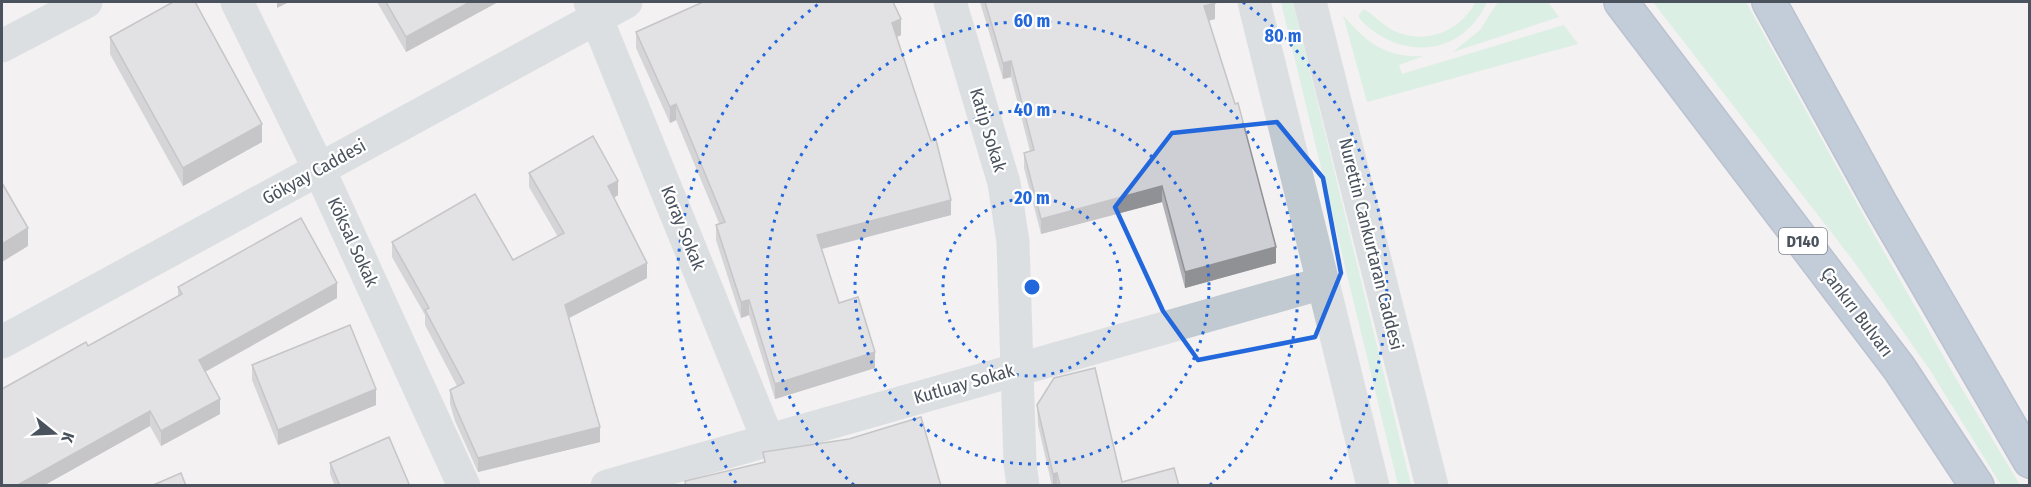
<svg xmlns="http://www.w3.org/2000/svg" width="2031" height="487" font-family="'Fira Sans Condensed',sans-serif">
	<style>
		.green { fill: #c2edd6 }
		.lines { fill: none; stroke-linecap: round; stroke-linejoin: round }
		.highway-casing { stroke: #768ba8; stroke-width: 36 }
		.minor { stroke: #c2cad1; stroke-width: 33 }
		.highway { stroke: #8ba0bc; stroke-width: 33 }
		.wall { fill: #b1b2b7 }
		.shaded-wall { fill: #909195 }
		.building { fill: #cecfd5; stroke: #909195; stroke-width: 1.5 }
		.marked { fill: none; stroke: #2267db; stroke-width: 4.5; stroke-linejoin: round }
		.ring { fill: none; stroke: #2267db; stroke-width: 3; stroke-dasharray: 3 6 }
		.labels { text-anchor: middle; stroke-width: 4.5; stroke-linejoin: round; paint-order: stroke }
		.shield { fill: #fff; stroke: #80868e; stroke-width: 1.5 }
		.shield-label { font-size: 16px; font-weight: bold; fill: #49525d }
		.street-label { font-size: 18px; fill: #49525d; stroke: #fff }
		.centre { fill: #2267db; stroke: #fff; stroke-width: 3 }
		.ring-label { font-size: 18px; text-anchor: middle; font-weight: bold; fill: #2267db; stroke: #fff; stroke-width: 4.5; stroke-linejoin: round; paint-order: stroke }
	</style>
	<rect width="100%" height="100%" fill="#f3f1f1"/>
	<g class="green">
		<path d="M1281 2H1293L1411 485H1398Z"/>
		<path d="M1476 2H1487C1462 58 1398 61 1359 18V14L1364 9 1367 11C1376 17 1384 26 1394 31 1426 45 1459 32 1476 2Z"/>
		<path d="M1498 2H1548L1559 17 1453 52 1480 30Z"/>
		<path d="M1653 2H1746L1871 229 1958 382 2020 485H2001L1930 370 1855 263Z"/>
		<path d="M1343 15C1366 42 1385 58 1423 56L1399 65 1402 74 1564 25 1578 44 1367 102Z"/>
	</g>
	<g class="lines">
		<defs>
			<g id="highway">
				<path d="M1621 2 1899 368 1977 486"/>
				<path d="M1769 2 1880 203 2030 461"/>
			</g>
		</defs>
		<use href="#highway" class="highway-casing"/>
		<g class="minor">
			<path d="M237 2 319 169 464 486"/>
			<path d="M590 2 768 440"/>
			<path d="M950 2 1004 183 1013 242 1020 463 1023 486"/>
			<path d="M1254 2 1373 486"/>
			<path d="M1310 2 1432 486"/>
			<path d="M2 46 86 2"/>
			<path d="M2 342 626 2"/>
			<path d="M607 486 1323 283"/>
		</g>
		<use href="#highway" class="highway"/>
	</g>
	<g class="wall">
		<path d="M377 2H498L406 52Z"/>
		<path d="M980 2H1214L1215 19 1208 21 1276 263 1185 288 1162 202 1041 234 1024 168V153L1030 151 1011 77 1003 79Z"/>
		<path d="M636 32 901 35 897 37 951 215 822 249 839 303 875 368 775 399 749 315 741 318 716 240V225L719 223 676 120 670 123 636 48Z"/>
		<path d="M110 37 262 142 183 186 110 54Z"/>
		<path d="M529 173 618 195 614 198 647 278 569 318 600 442 478 472 455 421 450 404V390L457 386 425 325V315L392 257V242L513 260 558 237 529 187Z"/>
		<path d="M178 287 337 298 205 372 220 414 161 446 150 426 43 486H2L88 346 178 296Z"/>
		<path d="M252 365 376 405 278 445 252 380Z"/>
		<path d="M1037 405 1122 482 1179 486H1052L1038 425Z"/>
		<path d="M330 463 409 486H335L330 474Z"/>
	</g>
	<g class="shaded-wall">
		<path d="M277 2H289L277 8Z"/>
		<path d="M470 2H498L406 52V37Z"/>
		<path d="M1215 3V19L1204 22V6Z"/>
		<path d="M901 19V35L892 39V23Z"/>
		<path d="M1011 61V77L1003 79V63Z"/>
		<path d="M676 104V120L670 123V107Z"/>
		<path d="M262 124V142L183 186V168Z"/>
		<path d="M618 181V195L608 201V186Z"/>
		<path d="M1162 186V202L1041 234V219Z"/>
		<path d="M951 200V215L817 250V235Z"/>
		<path d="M28 228V246L2 262V244Z"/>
		<path d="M1276 247V263L1185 288V272Z"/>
		<path d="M647 263V278L565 320V305Z"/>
		<path d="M337 283V298L199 375V360Z"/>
		<path d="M749 300V315L741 318V302Z"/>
		<path d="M875 352V368L775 399V384Z"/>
		<path d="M376 389V405L278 445V430Z"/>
		<path d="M220 399V414L161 446V431Z"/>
		<path d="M150 411V426L43 486H16Z"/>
		<path d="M600 427V442L478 472V458Z"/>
		<path d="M1057 473V486H1053V474Z"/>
	</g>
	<g class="building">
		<path d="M173 2H195L262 124 183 168 110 37Z"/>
		<path d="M386 2H470L406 37Z"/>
		<path d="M703 2H893L901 19 892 23 931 141 936 140 951 200 817 235 839 303 858 297 875 352 775 384 749 300 741 302 716 225 725 222 676 104 670 107 636 32Z"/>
		<path d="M985 2H1214L1215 3 1204 6 1235 104 1238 103 1276 247 1185 272 1162 186 1041 219 1024 153 1034 150 1011 61 1003 63Z"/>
		<path d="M593 136 618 181 608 186 647 263 565 305 600 427 478 458 455 406 450 390 464 383 425 310 429 308 392 242 475 194 513 260 564 233 529 173Z"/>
		<path d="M2 183 28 228 2 244Z"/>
		<path d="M301 218 337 283 199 360 220 399 161 431 150 411 16 486H2V389L86 342 88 346 182 294 178 287Z"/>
		<path d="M350 325 376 389 278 430 252 365Z"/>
		<path d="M1095 368 1122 482 1174 468 1179 486H1060L1057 473 1053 474 1038 410 1037 405 1054 378Z"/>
		<path d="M921 417 941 486H686L685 481 765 462 763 452 849 439Z"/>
		<path d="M389 437 409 484 405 486H340L330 463Z"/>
		<path d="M181 473 186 486H151Z"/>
	</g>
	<path d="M0 0H2031V487H0ZM1277 122 1323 178 1341 273 1315 337 1198 360 1163 311 1115 207 1172 133Z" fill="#f3f1f1" fill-opacity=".55" fill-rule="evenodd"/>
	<path class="marked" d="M1277 122 1323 178 1341 273 1315 337 1198 360 1163 311 1115 207 1172 133Z"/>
	<g class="ring">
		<circle cx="1032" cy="287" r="89"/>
		<circle cx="1032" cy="287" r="177"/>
		<path d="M854 485A266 266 0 1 1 1210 485"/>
		<path d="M736 483A355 355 0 0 1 821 2M1243 2A355 355 0 0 1 1328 483"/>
	</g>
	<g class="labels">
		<rect class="shield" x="1779" y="228" width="48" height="26" rx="4.5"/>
		<g class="shield-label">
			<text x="1803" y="247">D140</text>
		</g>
		<g class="street-label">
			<text transform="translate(988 130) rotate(73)" y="6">Katip Sokak</text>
			<text transform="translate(314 172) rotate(-29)" y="6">Gökyay Caddesi</text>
			<text transform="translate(683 228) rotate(68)" y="6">Koray Sokak</text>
			<text transform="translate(353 242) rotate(65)" y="6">Köksal Sokak</text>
			<text transform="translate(1371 244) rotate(76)" y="6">Nurettin Cankurtaran Caddesi</text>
			<text transform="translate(1857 312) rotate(53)" y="6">Çankırı Bulvarı</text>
			<text transform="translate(964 384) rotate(-16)" y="6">Kutluay Sokak</text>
		</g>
	</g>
	<circle cx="1032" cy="287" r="9" class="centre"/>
	<g class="ring-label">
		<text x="1032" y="27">60 m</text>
		<text x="1283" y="42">80 m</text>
		<text x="1032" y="116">40 m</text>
		<text x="1032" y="204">20 m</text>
	</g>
	<rect width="2031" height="487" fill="none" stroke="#49525d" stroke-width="6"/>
	<g transform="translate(54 433) rotate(108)" stroke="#ffffff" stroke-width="4.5" paint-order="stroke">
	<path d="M0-4.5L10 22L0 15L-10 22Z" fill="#49525d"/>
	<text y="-9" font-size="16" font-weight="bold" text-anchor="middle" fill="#49525d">K</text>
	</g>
</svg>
